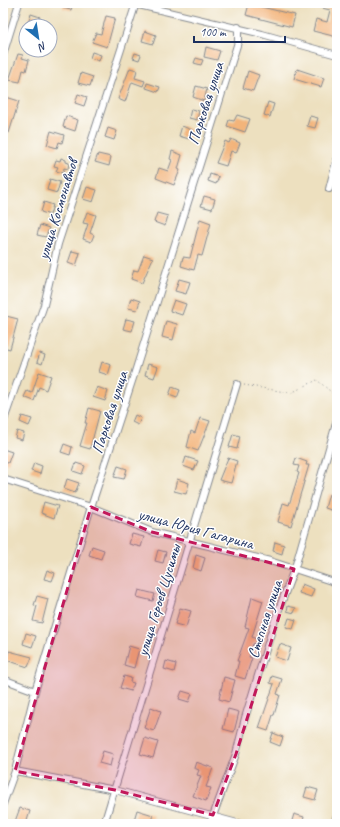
<svg xmlns="http://www.w3.org/2000/svg" width="340" height="827" font-family="Caveat,sans-serif">
	<style>
		.building { fill: #f3b47a }
		.lines { fill: none; stroke-linecap: round; stroke-linejoin: round }
		.minor-casing { stroke: #84888e; stroke-width: 8 }
		.path { stroke: #84888e; stroke-width: 1; stroke-dasharray: 1 3; stroke-linecap: butt }
		.minor { stroke: #fff; stroke-width: 6 }
		.marked { fill: #c2185b; fill-opacity: 0.2; stroke: #c2185b; stroke-width: 3; stroke-dasharray: 8 5; stroke-linejoin: round }
		.labels { text-anchor: middle; stroke-width: 3; stroke-linejoin: round; paint-order: stroke }
		.street-label { font-size: 16px; fill: #1b2f5e; stroke: #fff }
	</style>
	<rect width="100%" height="100%" fill="#fff"/>
	<filter id="ink" filterUnits="userSpaceOnUse"><feTurbulence type="fractalNoise" baseFrequency=".025" numOctaves="2"/><feDisplacementMap in="SourceGraphic" scale="8" xChannelSelector="R" yChannelSelector="G"/><feConvolveMatrix kernelMatrix="1 2 1 2 8 2 1 2 1" color-interpolation-filters="sRGB"/></filter>
	<filter id="wash" filterUnits="userSpaceOnUse"><feTurbulence type="fractalNoise" baseFrequency=".012" numOctaves="4" result="noise"/><feDisplacementMap in="SourceGraphic" scale="16" xChannelSelector="R" yChannelSelector="G"/><feGaussianBlur stdDeviation="0.9" result="paint"/><feColorMatrix in="noise" values="0 0 0 0 0 0 0 0 0 0 0 0 0 0 0 0 0 1.4 0 .05"/><feComposite in="paint" operator="in"/></filter>
	<g filter="url(#wash)">
		<rect width="100%" height="100%" fill="#ede0bf"/>
		<g id="blocks">
			<g class="building">
				<path d="M64 3H73L71 10 63 8Z"/>
				<path d="M311 3H337V37L313 31 316 19 327 22 330 10 310 5Z"/>
				<path d="M249 4 295 15 292 27 246 15Z"/>
				<path d="M31 14 40 17 37 26 28 24Z"/>
				<path d="M106 16 115 18 107 47 92 42 96 33 101 34Z"/>
				<path d="M145 31 156 35 153 44 142 41Z"/>
				<path d="M206 47 220 51 217 60 204 57Z"/>
				<path d="M92 52 101 55 99 61 90 58Z"/>
				<path d="M135 53 141 55 139 60 133 58Z"/>
				<path d="M18 54 23 55 22 58 29 60 26 71 23 70 20 82 9 80Z"/>
				<path d="M196 58 203 60 201 65 194 63Z"/>
				<path d="M130 68 137 70 135 78 145 81 143 86 132 82 125 102 118 99Z"/>
				<path d="M297 69 324 78 321 87 294 79Z"/>
				<path d="M248 71 259 75 253 91 243 88Z"/>
				<path d="M81 73 93 77 90 86 78 83Z"/>
				<path d="M147 83 160 87 158 92 146 88Z"/>
				<path d="M196 86 207 89 204 101 193 97Z"/>
				<path d="M78 94 87 97 84 106 75 103Z"/>
				<path d="M6 97 19 101 9 133 3 132V107Z"/>
				<path d="M268 102 274 104 270 117 264 115Z"/>
				<path d="M191 109 199 111 197 120 189 118Z"/>
				<path d="M237 115 250 119 245 132 227 126 229 120 234 121Z"/>
				<path d="M66 116 78 120 75 131 63 127Z"/>
				<path d="M310 116 318 118 315 128 307 126Z"/>
				<path d="M182 126 192 130 189 139 179 136Z"/>
				<path d="M108 128 117 131 114 140 105 137Z"/>
				<path d="M51 131 64 135 62 143 59 142 57 148 47 145Z"/>
				<path d="M231 139 240 143 236 153 231 151 226 166 216 163 225 141 229 143Z"/>
				<path d="M172 151 182 155 178 169 180 170 174 185 156 178 159 168 168 171 172 160 170 159Z"/>
				<path d="M98 154 111 157 109 166 95 162Z"/>
				<path d="M61 158 66 160V162L69 163 68 169 64 168 63 173 56 171 58 167 54 166 56 160 60 161Z"/>
				<path d="M210 174 219 177 216 184 208 181Z"/>
				<path d="M50 179 60 182 57 193 47 190Z"/>
				<path d="M87 187 97 190 93 202 83 199Z"/>
				<path d="M204 196 215 199 212 209 201 206Z"/>
				<path d="M44 202 53 205 50 215 41 212Z"/>
				<path d="M87 212 96 215 90 233 94 235 91 242 83 239 88 224 83 223Z"/>
				<path d="M157 213 168 216 165 226 154 222Z"/>
				<path d="M200 219 211 223 202 256 198 255 194 270 181 266 183 257 190 258Z"/>
				<path d="M40 225 49 228 46 237 37 235Z"/>
				<path d="M72 251 80 253 76 266 68 263Z"/>
				<path d="M144 255 153 258 142 283 131 279 134 270 138 271Z"/>
				<path d="M179 279 190 282 186 294 175 291Z"/>
				<path d="M131 298 140 301 137 310 128 308Z"/>
				<path d="M174 300 186 304 182 315 170 311Z"/>
				<path d="M6 316 18 319 10 349 3 347V324Z"/>
				<path d="M126 319 135 321 132 331 123 329Z"/>
				<path d="M166 321 177 324 173 340 162 337Z"/>
				<path d="M40 353 45 355 42 364 37 362Z"/>
				<path d="M102 362 111 365 108 375 99 372Z"/>
				<path d="M148 364 158 367 154 378 145 375Z"/>
				<path d="M39 372 51 376 46 390 39 387 34 401 24 397 27 391 32 393Z"/>
				<path d="M97 387 108 391 105 401 93 397Z"/>
				<path d="M172 387 180 390 177 398 169 395Z"/>
				<path d="M89 408 100 411 90 449 80 446 87 423H85Z"/>
				<path d="M135 415 141 418 138 425 132 422Z"/>
				<path d="M22 416 32 419 29 426 20 422Z"/>
				<path d="M200 418 210 421 198 451 187 447 191 431 195 433Z"/>
				<path d="M17 431 24 433 22 440 15 438Z"/>
				<path d="M233 434 240 436 237 449 229 447Z"/>
				<path d="M64 444 72 447 70 455 61 452Z"/>
				<path d="M3 449 12 452 8 463 3 462Z"/>
				<path d="M186 457 198 461 194 470 183 466Z"/>
				<path d="M228 458 237 461 231 483 219 480Z"/>
				<path d="M296 458 307 462 306 465H309L291 526 278 522 283 503 289 505 299 473 297 472 299 466 294 465Z"/>
				<path d="M34 463 42 466 40 474 31 471Z"/>
				<path d="M76 463 85 466 82 474 73 471Z"/>
				<path d="M118 466 127 469 124 479 114 477Z"/>
				<path d="M67 479 79 483 75 493 64 489Z"/>
				<path d="M177 479 189 483 186 494 174 491Z"/>
				<path d="M329 494 337 496V512L325 508Z"/>
				<path d="M44 502 58 506 54 518 41 513Z"/>
				<path d="M132 534 144 537 141 547 129 544Z"/>
				<path d="M275 542 284 545 282 554 273 551Z"/>
				<path d="M92 546 104 550 101 559 89 555Z"/>
				<path d="M158 550 166 552 163 563 155 561Z"/>
				<path d="M196 555 205 558 201 571 193 568Z"/>
				<path d="M47 570 55 573 52 581 44 579Z"/>
				<path d="M302 584 314 589 311 597 299 593Z"/>
				<path d="M139 590 155 594 153 601 137 597Z"/>
				<path d="M37 596 48 599 42 623 33 621 37 606 34 605Z"/>
				<path d="M252 597 263 601 252 637 256 639 258 642 253 644 249 657 252 658 245 679 235 676 239 661H237L249 628 245 627Z"/>
				<path d="M288 606 296 608 294 613 287 611Z"/>
				<path d="M180 608 191 611 186 627 175 624Z"/>
				<path d="M289 618 296 620 293 629 286 627Z"/>
				<path d="M26 633 36 636 32 647 23 644Z"/>
				<path d="M280 644 291 648 287 661 275 657Z"/>
				<path d="M129 646 139 649 134 668 124 665Z"/>
				<path d="M9 651 32 657 28 667 6 660Z"/>
				<path d="M166 661 176 664 174 672 164 669Z"/>
				<path d="M124 676 131 678 130 682 134 683 131 691 120 688Z"/>
				<path d="M272 676 282 679 277 694 280 695 274 715H273L268 731 259 728 274 684 270 683Z"/>
				<path d="M224 677 235 680 229 702 219 699Z"/>
				<path d="M182 691 192 694 189 702 179 699Z"/>
				<path d="M151 707 161 711 154 731 144 728Z"/>
				<path d="M228 709 239 712 234 732 223 729Z"/>
				<path d="M273 733 283 737 280 746 270 742Z"/>
				<path d="M145 738 158 742 153 758 140 754Z"/>
				<path d="M103 751 113 754 110 766 99 763Z"/>
				<path d="M196 762 213 768 206 787 211 788 206 801 193 796 201 776 197 775 199 770 194 768Z"/>
				<path d="M307 787 318 790 315 800 304 797Z"/>
				<path d="M20 808 30 811 26 824H14Z"/>
				<path d="M137 810 153 815 150 824 134 820Z"/>
				<path d="M294 814 304 817 302 824H291Z"/>
			</g>
		</g>
	</g>
	<g filter="url(#ink)">
		<use href="#blocks" fill-opacity="0" stroke="#84888e" stroke-width="1"/>
		<g class="lines">
			<defs>
				<g id="minor">
					<path d="M130 3 262 34 337 55"/>
					<path d="M3 55 19 3"/>
					<path d="M329 189 337 158"/>
					<path d="M3 423 44 305 58 244 136 3"/>
					<path d="M3 479 91 507 152 532 270 561 337 583"/>
					<path d="M3 679 35 691"/>
					<path d="M15 771 115 790 241 824"/>
					<path d="M3 804 15 771 35 691 91 507 135 372 238 42V27"/>
					<path d="M104 824 237 384"/>
					<path d="M210 824 236 754 245 718 275 620 296 564 337 420"/>
					<path d="M334 824 337 815"/>
				</g>
			</defs>
			<use href="#minor" class="minor-casing"/>
			<path class="path" d="M244 385 291 393 317 380 337 397"/>
			<use href="#minor" class="minor"/>
		</g>
	</g>
	<path class="marked" d="M91 507 152 532 294 569 236 754 213 815 115 790 15 771Z"/>
	<g class="labels">
		<g class="street-label">
			<text transform="translate(205 103) rotate(-72)" y="6">Парковая улица</text>
			<text transform="translate(57 209) rotate(-73)" y="6">улица Космонавтов</text>
			<text transform="translate(109 412) rotate(-72)" y="6">Парковая улица</text>
			<text transform="translate(196 528) rotate(15)" y="6">улица Юрия Гагарина</text>
			<text transform="translate(158 600) rotate(-73)" y="6">улица Героев Цусимы</text>
			<text transform="translate(264 619) rotate(-72)" y="6">Степная улица</text>
		</g>
	</g>
	<rect width="340" height="827" fill="none" stroke="#fff" stroke-width="16"/>
	<g transform="translate(38 38) rotate(150)"><circle r="19" fill="#ffffff" stroke="#a4acbf"/>
	<path d="M0-3L7 15L0 10L-7 15Z" fill="#1f6fb2"/>
	<text y="-6" font-size="11" font-weight="bold" text-anchor="middle" fill="#1b2f5e">N</text>
	</g>
	<path d="M194 36v6h91v-6" fill="none" stroke="#1b2f5e" stroke-width="2"/>
	<text x="200" y="36" font-size="12" fill="#1b2f5e" stroke="#ffffff" stroke-width="3" paint-order="stroke">100 m</text>
</svg>
